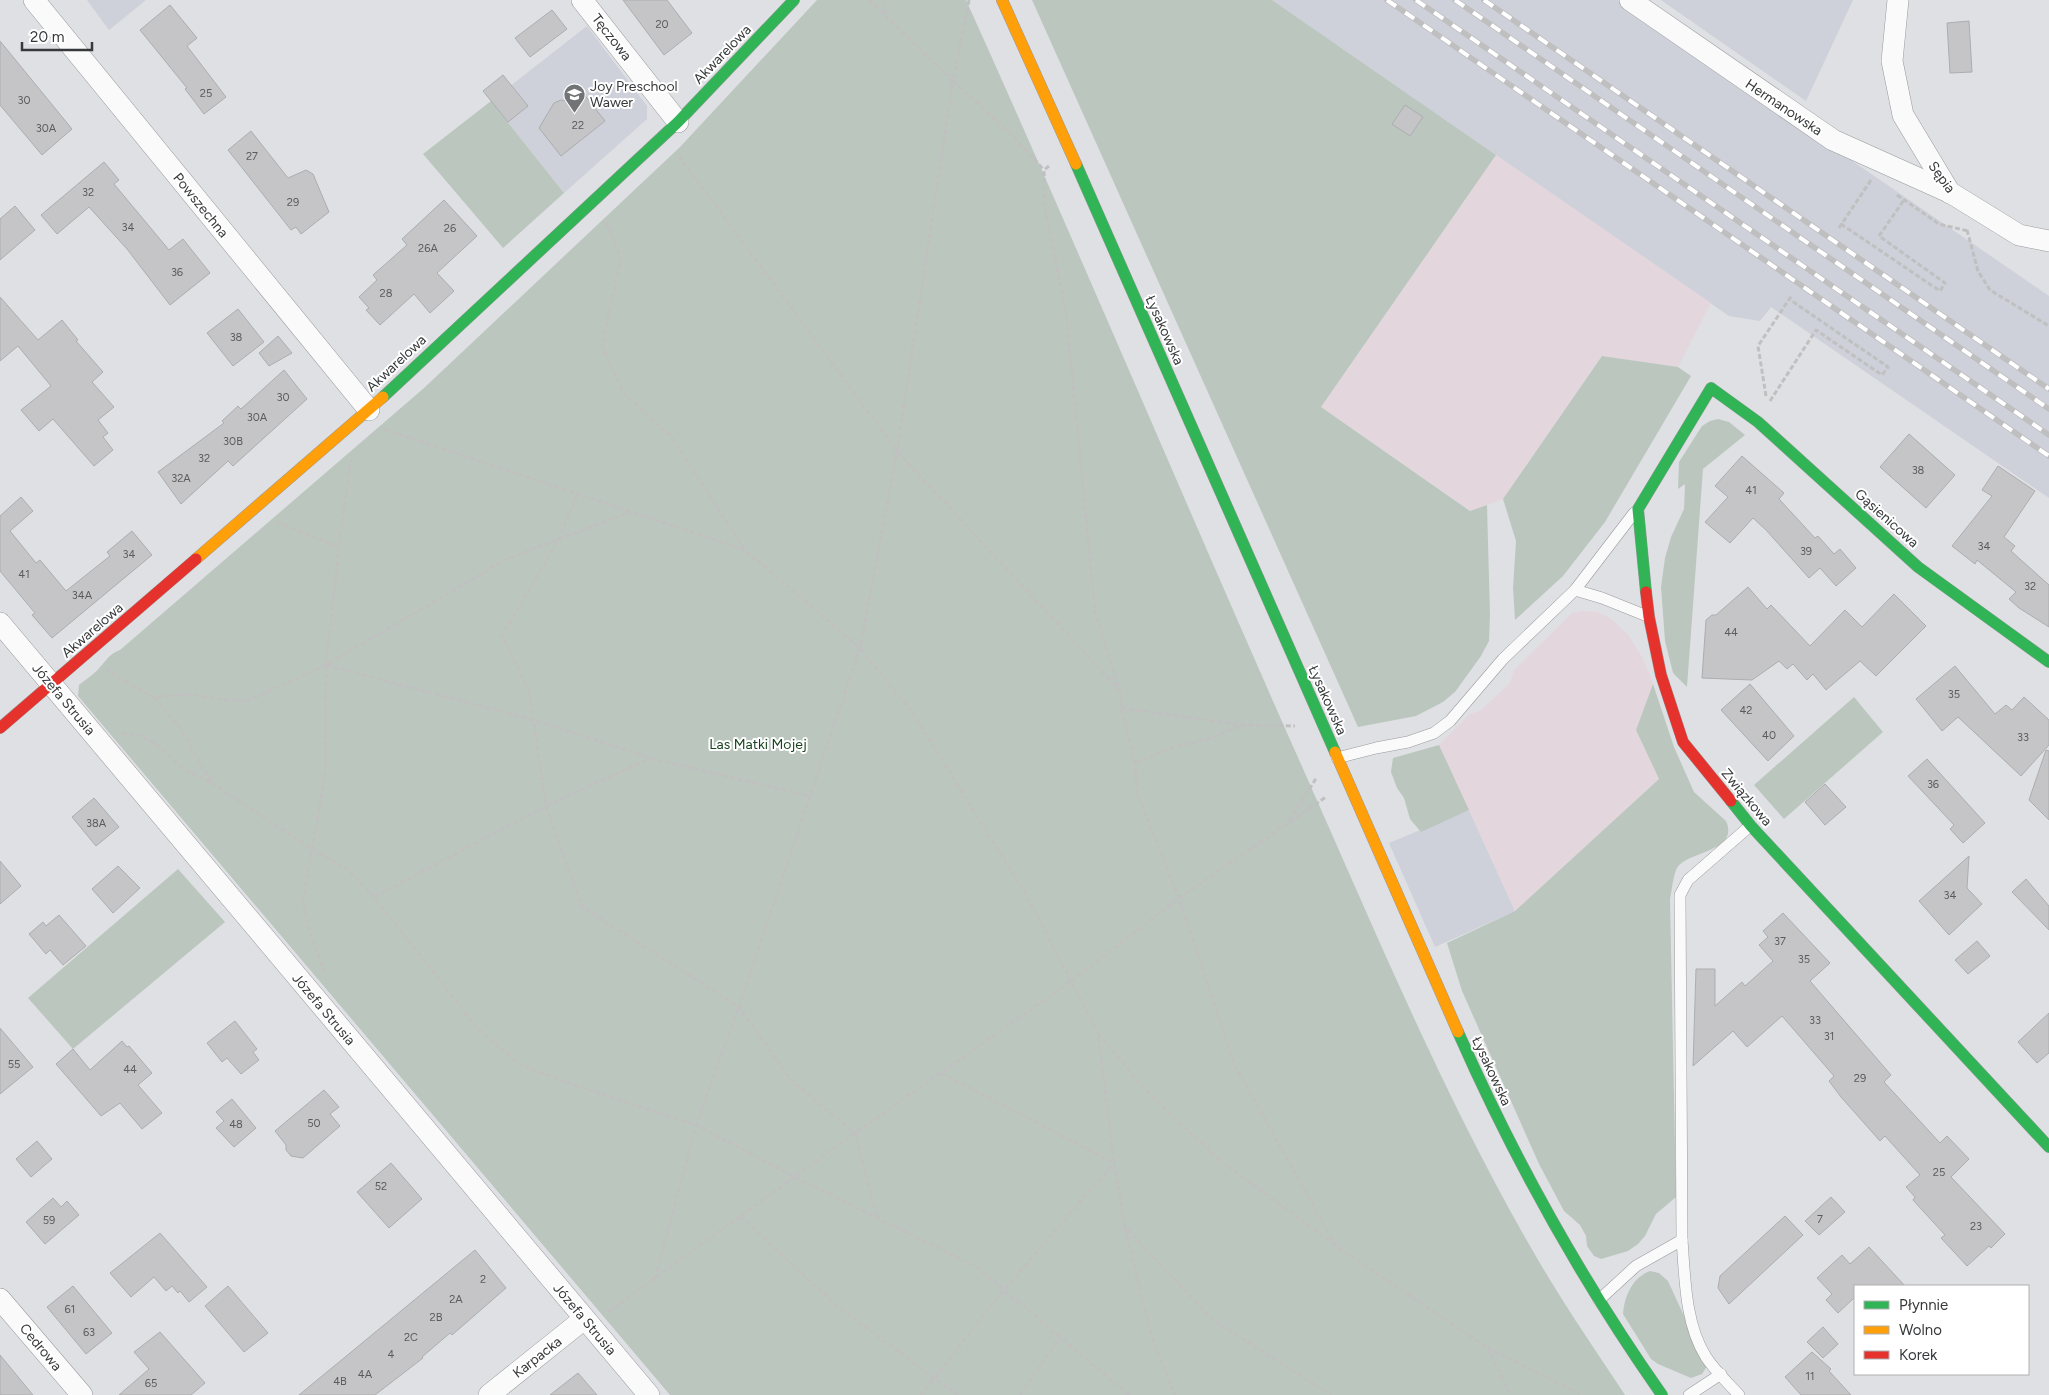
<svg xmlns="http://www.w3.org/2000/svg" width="2049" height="1395" font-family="Figtree,sans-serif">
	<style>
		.built { fill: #ced0da }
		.industrial { fill: #e3d6dd }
		.green { fill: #bbc7be }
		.building { fill: #c5c5c8; stroke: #acadb0 }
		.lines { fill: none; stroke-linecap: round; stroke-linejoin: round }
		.lane-casing { stroke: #999a9c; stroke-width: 12 }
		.street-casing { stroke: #999a9c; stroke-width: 22 }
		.fast-casing { stroke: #999a9c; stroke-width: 12 }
		.slow-casing { stroke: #999a9c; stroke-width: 12 }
		.jam-casing { stroke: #999a9c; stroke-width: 12 }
		.path { stroke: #c0c0c1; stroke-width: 3; stroke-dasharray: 5 2.5; stroke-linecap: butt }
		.lane { stroke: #fafafb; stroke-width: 11 }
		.street { stroke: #fafafb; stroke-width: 21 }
		.fast { stroke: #30b455; stroke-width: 11 }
		.slow { stroke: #ff9f0a; stroke-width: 11 }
		.jam { stroke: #e5322d; stroke-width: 11 }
		.rail-casing { stroke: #bfbfbf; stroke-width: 5.5 }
		.rail { stroke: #fff; stroke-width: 4; stroke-dasharray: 11; stroke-linecap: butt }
		.labels { text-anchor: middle; stroke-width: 4; stroke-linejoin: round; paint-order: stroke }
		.number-label { font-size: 11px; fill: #5a5b5e }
		.street-label { font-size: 14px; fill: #37383a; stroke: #fff }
		.poi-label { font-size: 14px; fill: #37383a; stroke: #fff; text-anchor: start }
		.park-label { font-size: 14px; fill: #19441f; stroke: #fff }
	</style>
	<rect width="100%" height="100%" fill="#dfe0e4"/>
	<g class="built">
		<path d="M87 0H146L109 30Z"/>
		<path d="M1272 0H1618L2049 296V498L1771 307 1760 321 1729 316Z"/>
		<path d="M1661 0H1853L1806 101Z"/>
		<path d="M587 26 647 106V119L564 193 491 101Z"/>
		<path d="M1469 810 1515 911 1435 947 1389 843Z"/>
	</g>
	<g class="industrial">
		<path d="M1496 155 1711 303 1678 367 1602 356 1503 499 1471 511 1321 407Z"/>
		<path d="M1584 611 1598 612 1613 620 1629 636 1643 659 1650 675 1653 684 1636 730 1659 779 1515 911 1439 745 1470 714 1480 711 1510 683 1514 670 1572 613Z"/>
	</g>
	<g class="green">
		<path d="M817 0H966C1079 250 1185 503 1296 753 1372 923 1443 1097 1537 1258 1564 1305 1595 1349 1625 1395H670L78 696 79 685C86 679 96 673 101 666 107 659 111 653 120 650L424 388 680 147Z"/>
		<path d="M1032 0H1272L1496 155 1321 407 1470 511 1487 505 1490 615 1489 641 1481 656 1455 692 1443 702 1416 716 1358 727Z"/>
		<path d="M491 101 564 193 503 248 423 154Z"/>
		<path d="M1602 356 1678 367 1691 376 1605 522 1563 576 1515 620 1513 588 1516 541 1503 499Z"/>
		<path d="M1718 419 1729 422 1745 435 1703 469 1687 687 1673 673 1665 641 1661 587 1665 558 1671 537 1684 509 1685 484 1678 489 1679 462 1702 426 1710 421Z"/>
		<path d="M1653 684 1674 747 1694 792 1726 821C1740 852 1687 851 1677 868 1673 876 1672 890 1670 899L1676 1197 1656 1214 1645 1236 1638 1244 1628 1251 1601 1259 1594 1256 1587 1246 1586 1236 1580 1225 1564 1211 1539 1164 1462 991 1447 943 1515 911 1659 779 1636 730Z"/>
		<path d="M1854 697 1883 732 1784 819 1754 785Z"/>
		<path d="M1439 745 1469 810 1421 832 1410 819 1404 798 1397 788 1391 772 1393 758Z"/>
		<path d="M178 869 225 922 73 1049 28 998Z"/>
		<path d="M1650 1271 1659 1273 1668 1281 1707 1366 1702 1374 1691 1378 1658 1364 1651 1359 1623 1314C1624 1296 1633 1277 1650 1271Z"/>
	</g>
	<g class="building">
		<path d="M623 0H667L692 33 664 55Z"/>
		<path d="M170 5 197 38 187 46 226 97 204 114 185 89 187 88 140 30Z"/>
		<path d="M552 10 567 29 530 57 515 38Z"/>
		<path d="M1969 21 1972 72 1950 73 1947 23Z"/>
		<path d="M0 41 72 129 42 155 0 105Z"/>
		<path d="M503 75 528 106 508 122 483 91Z"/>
		<path d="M583 93 605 121 561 156 539 128 554 103 561 100 572 102Z"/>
		<path d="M1405 105 1423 117 1410 136 1392 124Z"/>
		<path d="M251 131 288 178 306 170 313 174 329 212 301 234 296 227 291 230 228 150Z"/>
		<path d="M104 162 119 180 114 184 169 250 183 239 210 273 170 305 127 249 89 207 57 234 41 215Z"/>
		<path d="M444 200 477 236 437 273 454 291 430 313 414 294 380 325 366 310 369 308 359 297 377 280 373 275 407 245 402 239Z"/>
		<path d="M15 206 35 230 0 260V219Z"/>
		<path d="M0 297 38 340 62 320 78 340 76 341 103 372 92 382 114 407 98 420 108 433 103 437 113 450 94 466 53 419 39 431 21 410 51 386 18 346 0 361Z"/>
		<path d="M238 309 264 342 233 366 207 333Z"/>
		<path d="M278 336 292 353 269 366 259 353Z"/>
		<path d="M284 370 307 399 233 466 228 461 181 504 158 472 224 423 222 421 238 406 241 409Z"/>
		<path d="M1909 434 1955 475 1926 508 1880 467Z"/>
		<path d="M1742 456 1784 493 1779 499 1815 538 1818 536 1834 554 1840 549 1856 568 1836 586 1820 568 1809 578 1766 530 1753 518 1730 543 1705 522 1728 497 1715 486Z"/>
		<path d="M1998 466 2035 491 2004 537 2015 546 2011 551 2049 585V627L2019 608 2009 599 2016 592 1977 560 1975 564 1952 546 1992 496 1982 490Z"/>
		<path d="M21 497 33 511 10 531 36 563 40 560 66 591 110 556 107 552 132 531 152 555 52 638 32 615 35 613 0 571V516Z"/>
		<path d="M1748 587 1767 609 1771 605 1810 646 1845 610 1862 627 1894 594 1926 626 1876 676 1860 661 1826 690 1813 674 1807 680 1793 664 1787 669 1779 661 1752 680 1702 678 1706 620 1712 615H1716Z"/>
		<path d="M1955 666 1995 714 2006 705 2012 710 2024 697 2049 720V745L2021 776 1958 717 1942 731 1916 699Z"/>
		<path d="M1750 684 1794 736 1768 761 1721 710Z"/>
		<path d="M2046 750 2049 751V820L2029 800Z"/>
		<path d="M1927 759 1985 823 1963 843 1950 829 1954 825 1908 776Z"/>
		<path d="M1825 784 1846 807 1825 825 1805 802Z"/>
		<path d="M94 798 119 827 96 846 72 817Z"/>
		<path d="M1969 856 1967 888 1982 904 1949 935 1919 901Z"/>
		<path d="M0 861 21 886 0 904Z"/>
		<path d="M118 866 140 888 113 913 92 889Z"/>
		<path d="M2026 879 2049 906V930L2012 892Z"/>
		<path d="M1783 913 1830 963 1810 981 1891 1075 1884 1082 1940 1143 1947 1136 1969 1159 1951 1177 2005 1234 1991 1248 1989 1246 1967 1266 1941 1238 1945 1235 1913 1200 1915 1197 1906 1187 1920 1175 1885 1136 1880 1141 1841 1097 1829 1081 1834 1076 1782 1016 1747 1047 1733 1031 1693 1066 1696 969H1715V1006L1742 982 1745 986 1773 961 1759 945 1768 937 1763 931Z"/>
		<path d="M59 915 86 946 63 965 50 950 46 954 29 934 43 922 46 926Z"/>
		<path d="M1977 941 1990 956 1968 974 1955 960Z"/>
		<path d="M2049 1013V1053L2037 1063 2018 1042Z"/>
		<path d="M235 1021 257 1049 253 1052 259 1060 241 1074 227 1058 222 1062 207 1043Z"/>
		<path d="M0 1028 33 1067 0 1094Z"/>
		<path d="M122 1041 127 1047 129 1046 152 1073 138 1085 162 1113 142 1129 120 1103 101 1116 56 1064 73 1049 90 1070Z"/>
		<path d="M324 1090 339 1107 330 1114 340 1126 303 1158 291 1156 286 1150V1145L275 1131Z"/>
		<path d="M232 1099 256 1128 234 1147 216 1128 224 1121 216 1112Z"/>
		<path d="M37 1141 52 1159 31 1177 16 1159Z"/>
		<path d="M391 1163 422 1199 389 1228 357 1192Z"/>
		<path d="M1831 1197 1845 1212 1819 1235 1805 1221Z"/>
		<path d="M53 1198 61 1207 67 1201 79 1215 45 1244 26 1222Z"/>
		<path d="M1785 1216 1803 1235 1729 1304 1718 1288 1720 1276Z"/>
		<path d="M160 1233 207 1287 189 1302 180 1291 178 1293 172 1286 166 1291 154 1277 131 1297 110 1273Z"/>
		<path d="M1869 1247 1905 1286H1855V1297L1838 1313 1826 1300 1832 1294 1817 1278 1842 1255 1850 1264Z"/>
		<path d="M475 1250 506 1288 452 1335 450 1333 422 1357 423 1358 375 1395H299Z"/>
		<path d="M73 1286 112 1333 86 1354 47 1307Z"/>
		<path d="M228 1286 268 1333 244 1352 205 1306Z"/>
		<path d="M1823 1327 1838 1344 1823 1358 1807 1342Z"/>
		<path d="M160 1332 205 1383 191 1395H119L149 1369 134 1352Z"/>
		<path d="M1812 1352 1831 1369 1829 1371 1851 1395H1801L1785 1377Z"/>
		<path d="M0 1355 33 1395H0Z"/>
		<path d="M578 1373 597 1395H550Z"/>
	</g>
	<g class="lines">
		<defs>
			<g id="lane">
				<path d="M1575 590 1602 598 1647 616"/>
				<path d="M1337 758 1376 748 1408 742 1434 733 1450 721 1503 659 1575 590 1634 513"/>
				<path d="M1599 1300 1636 1266 1682 1240"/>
				<path d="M1689 1395 1721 1374"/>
				<path d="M1739 1395C1728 1383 1715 1371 1706 1357 1685 1324 1685 1278 1682 1240L1680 895 1688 880 1750 826"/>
			</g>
			<g id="street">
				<path d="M34 0 369 410"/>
				<path d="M582 0 678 122"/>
				<path d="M1630 0 1833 140 1951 193 2019 235 2049 241"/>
				<path d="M1898 0 1892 61 1903 115 1950 193"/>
				<path d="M0 623 649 1395"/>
				<path d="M0 1299 82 1395"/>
				<path d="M489 1395 584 1319"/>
			</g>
			<g id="fast">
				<path d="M1076 164 1335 752"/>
				<path d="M383 397 678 122 794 0"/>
				<path d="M1646 592 1638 509 1711 388 1758 422 1918 567 2049 662"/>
				<path d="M1731 801 1751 826 2049 1147"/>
				<path d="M1458 1032C1514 1159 1582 1281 1662 1395"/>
			</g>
			<g id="slow">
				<path d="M1002 0 1076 164"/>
				<path d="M196 559 383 397"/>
				<path d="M1335 752 1458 1032"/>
			</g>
			<g id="jam">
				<path d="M1646 592 1649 617 1661 675 1683 742 1731 801"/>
				<path d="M0 728 196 559"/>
			</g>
		</defs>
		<use href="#lane" class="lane-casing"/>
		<use href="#street" class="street-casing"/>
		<use href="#fast" class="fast-casing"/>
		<use href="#slow" class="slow-casing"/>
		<use href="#jam" class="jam-casing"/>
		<g class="path">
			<path d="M969 0 953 81 1010 133 1044 170"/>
			<path d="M885 15V0"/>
			<path d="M679 156 897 451 1120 691 1121 708 1135 763 1137 793 1179 898 1234 1064 1336 1246 1488 1348 1582 1395"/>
			<path d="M1049 166 1044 170 1045 209 1066 312 1095 611 1119 690"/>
			<path d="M1897 195 1939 224 1968 231"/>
			<path d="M606 222 621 258 602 346 624 394 671 436 745 550"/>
			<path d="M1841 224 1940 291 1945 283 1879 236 1904 200"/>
			<path d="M1839 228 1871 180"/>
			<path d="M1967 230 1978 271 1990 290 2049 326"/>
			<path d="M1766 396 1758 346 1792 295"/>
			<path d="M1770 401 1816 330 1882 375 1888 367 1789 299"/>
			<path d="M384 429 745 550 860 648 912 712 1027 896 1098 1033 1114 1163 1125 1227 1213 1320 1331 1395"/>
			<path d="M577 494 559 539 502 636 529 691 546 806 582 907 739 1007 791 1080 855 1133 877 1218"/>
			<path d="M277 522 339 547"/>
			<path d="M326 665 534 720 650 758 810 796"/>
			<path d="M105 669 153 697 194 694 216 699 247 701 326 665 507 559 631 512"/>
			<path d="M154 697 182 731 212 783"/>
			<path d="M1121 708 1243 725"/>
			<path d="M122 733 141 736 160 747 183 769 212 783 312 849 346 868 374 897 477 1028 519 1064 574 1085 696 1125 795 1177 977 1267 1129 1395"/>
			<path d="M1135 763 1174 747 1207 739 1244 725 1295 726"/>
			<path d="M1289 821 1317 777"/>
			<path d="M374 897 546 806 650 758"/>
			<path d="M325 973 311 936 303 901 325 775 326 665 339 547 351 459"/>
			<path d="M1098 1033 1143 1087 1217 1158 1335 1245"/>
			<path d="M941 1073 1114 1163"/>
			<path d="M741 1217 836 1305 957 1395"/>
			<path d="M1125 1228 1152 1338 1175 1395"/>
			<path d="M655 1279 696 1125 739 1007 860 648 897 451 953 81 869 0"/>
			<path d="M608 1312 855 1133 1070 982 1179 898 1326 797"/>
			<path d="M1488 1348 1510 1395"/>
			<path d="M921 1395 1004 1290 1113 1164"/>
			<path d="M1020 1395 1060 1337"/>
		</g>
		<use href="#lane" class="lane"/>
		<use href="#street" class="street"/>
		<use href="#fast" class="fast"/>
		<use href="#slow" class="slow"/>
		<use href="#jam" class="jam"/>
		<defs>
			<g id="rail">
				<path d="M1387 0 2049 456"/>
				<path d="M1416 0 2049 435"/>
				<path d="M1455 0 2049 409"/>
				<path d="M1484 0 2049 389"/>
			</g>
		</defs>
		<use href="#rail" class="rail-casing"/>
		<use href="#rail" class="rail"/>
	</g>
	<defs>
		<symbol id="school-pin" viewBox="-11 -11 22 30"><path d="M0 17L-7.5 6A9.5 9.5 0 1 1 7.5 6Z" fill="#727376" stroke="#fff"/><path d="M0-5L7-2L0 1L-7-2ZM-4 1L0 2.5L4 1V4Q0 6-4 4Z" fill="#fff"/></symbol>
	</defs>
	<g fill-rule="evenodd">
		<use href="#school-pin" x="562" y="82" width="25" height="34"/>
	</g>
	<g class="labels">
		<g class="number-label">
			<text x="662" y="28">20</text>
			<text x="206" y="97">25</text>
			<text x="24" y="104">30</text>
			<text x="578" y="129">22</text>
			<text x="46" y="132">30A</text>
			<text x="252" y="160">27</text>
			<text x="88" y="196">32</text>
			<text x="293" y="206">29</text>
			<text x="128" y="231">34</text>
			<text x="450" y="232">26</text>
			<text x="428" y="252">26A</text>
			<text x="177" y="276">36</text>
			<text x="386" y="297">28</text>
			<text x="236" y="341">38</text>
			<text x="283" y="401">30</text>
			<text x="257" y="421">30A</text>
			<text x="233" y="445">30B</text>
			<text x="204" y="462">32</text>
			<text x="1918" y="474">38</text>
			<text x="181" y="482">32A</text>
			<text x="1751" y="494">41</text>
			<text x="1984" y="550">34</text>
			<text x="1806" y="555">39</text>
			<text x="129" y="558">34</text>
			<text x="24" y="578">41</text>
			<text x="2030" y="590">32</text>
			<text x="82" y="599">34A</text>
			<text x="1731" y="636">44</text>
			<text x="1954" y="698">35</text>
			<text x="1746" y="714">42</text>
			<text x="1769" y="739">40</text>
			<text x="2023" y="741">33</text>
			<text x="1933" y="788">36</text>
			<text x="96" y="827">38A</text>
			<text x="1950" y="899">34</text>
			<text x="1780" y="945">37</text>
			<text x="1804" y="963">35</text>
			<text x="1815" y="1024">33</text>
			<text x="1829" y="1040">31</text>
			<text x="14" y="1068">55</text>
			<text x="130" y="1073">44</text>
			<text x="1860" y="1082">29</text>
			<text x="314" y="1127">50</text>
			<text x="236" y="1128">48</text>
			<text x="1939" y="1176">25</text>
			<text x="381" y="1190">52</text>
			<text x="1820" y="1223">7</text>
			<text x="49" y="1224">59</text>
			<text x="1976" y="1230">23</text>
			<text x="483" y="1283">2</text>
			<text x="456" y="1303">2A</text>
			<text x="70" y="1313">61</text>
			<text x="436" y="1321">2B</text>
			<text x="89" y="1336">63</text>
			<text x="411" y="1341">2C</text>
			<text x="391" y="1358">4</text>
			<text x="365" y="1378">4A</text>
			<text x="1810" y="1380">11</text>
			<text x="340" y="1385">4B</text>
			<text x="151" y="1387">65</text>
		</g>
		<g class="street-label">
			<text transform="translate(612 37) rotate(52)" y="5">Tęczowa</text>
			<text transform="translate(722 54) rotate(-46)" y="5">Akwarelowa</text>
			<text transform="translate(1784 107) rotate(34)" y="5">Hermanowska</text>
			<text transform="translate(1942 177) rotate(54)" y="5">Sępia</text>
			<text transform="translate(201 205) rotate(51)" y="5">Powszechna</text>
			<text transform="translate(1165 330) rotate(66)" y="5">Łysakowska</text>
			<text transform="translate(396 363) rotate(-43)" y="5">Akwarelowa</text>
			<text transform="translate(1887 518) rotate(42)" y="5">Gąsienicowa</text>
			<text transform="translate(92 630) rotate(-41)" y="5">Akwarelowa</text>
			<text transform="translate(64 699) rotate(50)" y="5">Józefa Strusia</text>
			<text transform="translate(1328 700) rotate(66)" y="5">Łysakowska</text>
			<text transform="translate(1747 797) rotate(50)" y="5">Związkowa</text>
			<text transform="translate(324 1009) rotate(50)" y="5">Józefa Strusia</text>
			<text transform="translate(1492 1071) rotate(65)" y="5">Łysakowska</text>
			<text transform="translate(585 1319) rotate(50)" y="5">Józefa Strusia</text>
			<text transform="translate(41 1347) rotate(50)" y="5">Cedrowa</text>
			<text transform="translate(537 1357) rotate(-38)" y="5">Karpacka</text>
		</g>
		<g class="poi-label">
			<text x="590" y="91">Joy Preschool<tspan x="590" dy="16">Wawer</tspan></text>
		</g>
		<g class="park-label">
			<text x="758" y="749">Las Matki Mojej</text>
		</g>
	</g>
	<rect x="1854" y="1285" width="175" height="90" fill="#ffffff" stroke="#afafb0"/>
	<rect x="1864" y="1301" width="25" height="8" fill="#30b455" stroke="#afafb0"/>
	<text x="1899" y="1310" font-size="15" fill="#37383a">Płynnie</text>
	<rect x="1864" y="1326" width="25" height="8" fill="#ff9f0a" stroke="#afafb0"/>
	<text x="1899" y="1335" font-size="15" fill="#37383a">Wolno</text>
	<rect x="1864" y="1351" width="25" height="8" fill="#e5322d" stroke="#afafb0"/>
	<text x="1899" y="1360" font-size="15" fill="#37383a">Korek</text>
	<path d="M22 42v8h70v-8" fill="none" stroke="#37383a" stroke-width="2.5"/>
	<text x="30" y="42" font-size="15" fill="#37383a" stroke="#ffffff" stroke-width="4" paint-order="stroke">20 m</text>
</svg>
